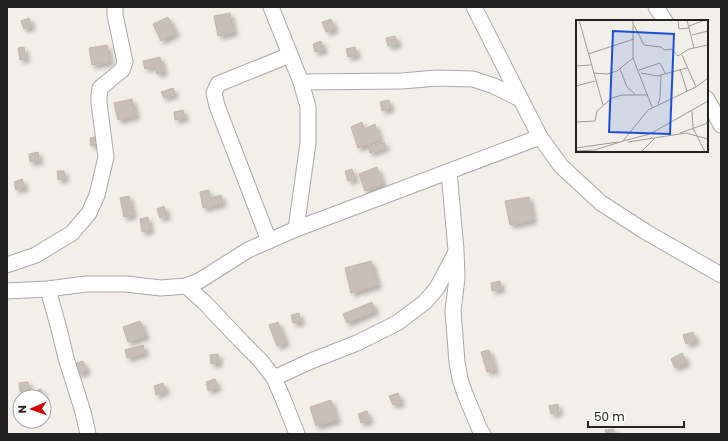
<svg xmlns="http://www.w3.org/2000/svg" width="728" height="441" font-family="Poppins,sans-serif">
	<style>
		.building { fill: #c7bfb8; stroke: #c4b6ab; filter: url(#shadow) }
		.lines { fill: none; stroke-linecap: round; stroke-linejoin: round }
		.minor-casing { stroke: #a9a9a9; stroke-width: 17 }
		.minor { stroke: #fff; stroke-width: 15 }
		.inset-road { fill: none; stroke: #9f9d99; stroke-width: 1 }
		.view { fill: #1d4ed8; fill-opacity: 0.15; stroke: #1d4ed8; stroke-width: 2 }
		.inset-edge { fill: none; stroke: #222; stroke-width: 2 }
	</style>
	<defs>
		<filter id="shadow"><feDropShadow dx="3.5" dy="3.5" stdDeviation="2" flood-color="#0004"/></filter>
	</defs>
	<rect width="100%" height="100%" fill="#f2efe9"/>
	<g class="building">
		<path d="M230 13 234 32 218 36 214 16Z"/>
		<path d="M168 17 176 33 161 41 153 24Z"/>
		<path d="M29 18 32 26 24 29 21 21Z"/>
		<path d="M331 19 335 29 326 32 322 22Z"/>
		<path d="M395 36 398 44 388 46 386 38Z"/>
		<path d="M321 41 324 50 315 52 313 44Z"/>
		<path d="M107 45 110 62 92 65 89 48Z"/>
		<path d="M24 47 26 59 20 60 18 48Z"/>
		<path d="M355 47 357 55 348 57 346 49Z"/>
		<path d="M160 57 164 72 157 74 155 66 145 69 143 61Z"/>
		<path d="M173 88 175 94 164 98 161 92Z"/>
		<path d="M132 99 136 116 118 120 114 103Z"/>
		<path d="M389 100 391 108 382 111 380 102Z"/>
		<path d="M183 110 185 118 175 120 174 112Z"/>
		<path d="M362 122 364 129 375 124 380 139 358 148 351 127Z"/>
		<path d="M99 136 101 144 91 146 90 138Z"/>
		<path d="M384 142 386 147 370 153 368 147Z"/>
		<path d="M38 152 39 161 30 162 29 154Z"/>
		<path d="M377 167 383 184 365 191 359 174Z"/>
		<path d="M352 169 355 179 348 181 345 171Z"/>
		<path d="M57 171H64L65 179 58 180Z"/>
		<path d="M22 179 25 187 16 190 14 182Z"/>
		<path d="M209 190 210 198 221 195 223 203 203 208 200 192Z"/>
		<path d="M129 196 133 215 124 217 120 198Z"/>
		<path d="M529 197 533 220 510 225 505 201Z"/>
		<path d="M164 206 167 216 160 218 157 209Z"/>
		<path d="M148 217 150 230 142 232 140 219Z"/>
		<path d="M371 261 378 285 351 293 345 268Z"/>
		<path d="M500 281 501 289 492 291 491 283Z"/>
		<path d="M372 302 375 311 347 323 343 314Z"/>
		<path d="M299 313 301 322 293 323 291 315Z"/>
		<path d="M140 321 146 336 128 342 123 327Z"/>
		<path d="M278 322 286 343 277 346 269 325Z"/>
		<path d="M693 332 696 341 686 344 683 335Z"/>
		<path d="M143 345 145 353 127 358 125 350Z"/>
		<path d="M489 350 495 370 487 372 481 352Z"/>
		<path d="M682 353 687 362 675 368 671 359Z"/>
		<path d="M218 354 219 363 211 364 210 355Z"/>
		<path d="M83 361 87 371 78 374 74 364Z"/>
		<path d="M215 379 218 387 208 391 206 382Z"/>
		<path d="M28 382 30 391 20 392 19 383Z"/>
		<path d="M163 383 166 391 156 395 154 386Z"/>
		<path d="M41 389 44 396 34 397 33 392Z"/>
		<path d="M398 393 401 403 393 405 389 396Z"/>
		<path d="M331 400 337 420 316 426 310 407Z"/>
		<path d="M558 404 559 412 551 414 549 406Z"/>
		<path d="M367 411 370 420 361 423 358 414Z"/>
		<path d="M614 429V434H606L605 430Z"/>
	</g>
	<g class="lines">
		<defs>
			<g id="minor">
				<path d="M271 7 301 82 308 107V143L296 229"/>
				<path d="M474 7 540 137 561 166 601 203 646 232 721 275"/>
				<path d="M656 7 665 21"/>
				<path d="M301 82 402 81 437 78 473 79 494 86 520 99"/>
				<path d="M707 99 721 125"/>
				<path d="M449 172 456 250 457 278 453 311 457 362 460 379 465 394 480 430 483 434"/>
				<path d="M269 241 217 106 214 93 218 84 290 55"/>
				<path d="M7 265 36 255 72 233 89 213 97 195 106 157 99 103V96L100 88 122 70 125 62 115 15V7"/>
				<path d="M186 286 204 302 242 342 260 360 274 378 284 401 297 434"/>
				<path d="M48 289 59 329 66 358 83 412 88 434"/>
				<path d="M7 291 48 289 86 284H126L161 288 186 286 199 281 248 250 296 229 540 137"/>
				<path d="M274 378 311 361 357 343 397 323 425 302 437 288 455 254"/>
			</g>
		</defs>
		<use href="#minor" class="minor-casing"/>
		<use href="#minor" class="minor"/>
	</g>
	<g transform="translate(576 20)">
		<rect width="132" height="132" fill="#f2efe9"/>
		<path class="inset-road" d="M3 0 27 85M57 0V38L76 87M102 0 103 9 113 8M111 0 118 28M58 5 68 25 85 27 88 30 96 29 102 36 113 29 132 25M113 6 129 0M116 15 132 11M12 34 58 19M106 35 120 67M0 46 15 45M44 49 51 67 59 74M104 49 111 71M63 50 84 43 89 53M17 53 31 54 41 51 57 38M65 53 81 56 111 48M0 66 19 61M82 84 84 78 85 55M116 91 117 108 129 132M0 102 19 101 21 91 36 78 46 75H72M104 113 132 103M47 121 74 114 132 81M52 122 110 113 132 119M0 128 42 122M0 131 19 130 47 121 72 90 120 67 132 58M65 132 78 119"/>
		<path class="view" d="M37 11 98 14 94 114 33 112Z"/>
		<rect width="132" height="132" class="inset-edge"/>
	</g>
	<rect width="728" height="441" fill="none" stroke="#222222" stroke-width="16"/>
	<g transform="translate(32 409) rotate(268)"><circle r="19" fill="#ffffff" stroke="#a7a7a7"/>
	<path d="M0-3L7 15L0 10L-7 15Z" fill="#d40000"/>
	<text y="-6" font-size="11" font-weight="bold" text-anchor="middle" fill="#222222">N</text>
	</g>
	<path d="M588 421v6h96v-6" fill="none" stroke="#222222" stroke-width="2"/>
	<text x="594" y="421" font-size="12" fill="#222222" stroke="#ffffff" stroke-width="3" paint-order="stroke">50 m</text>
</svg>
